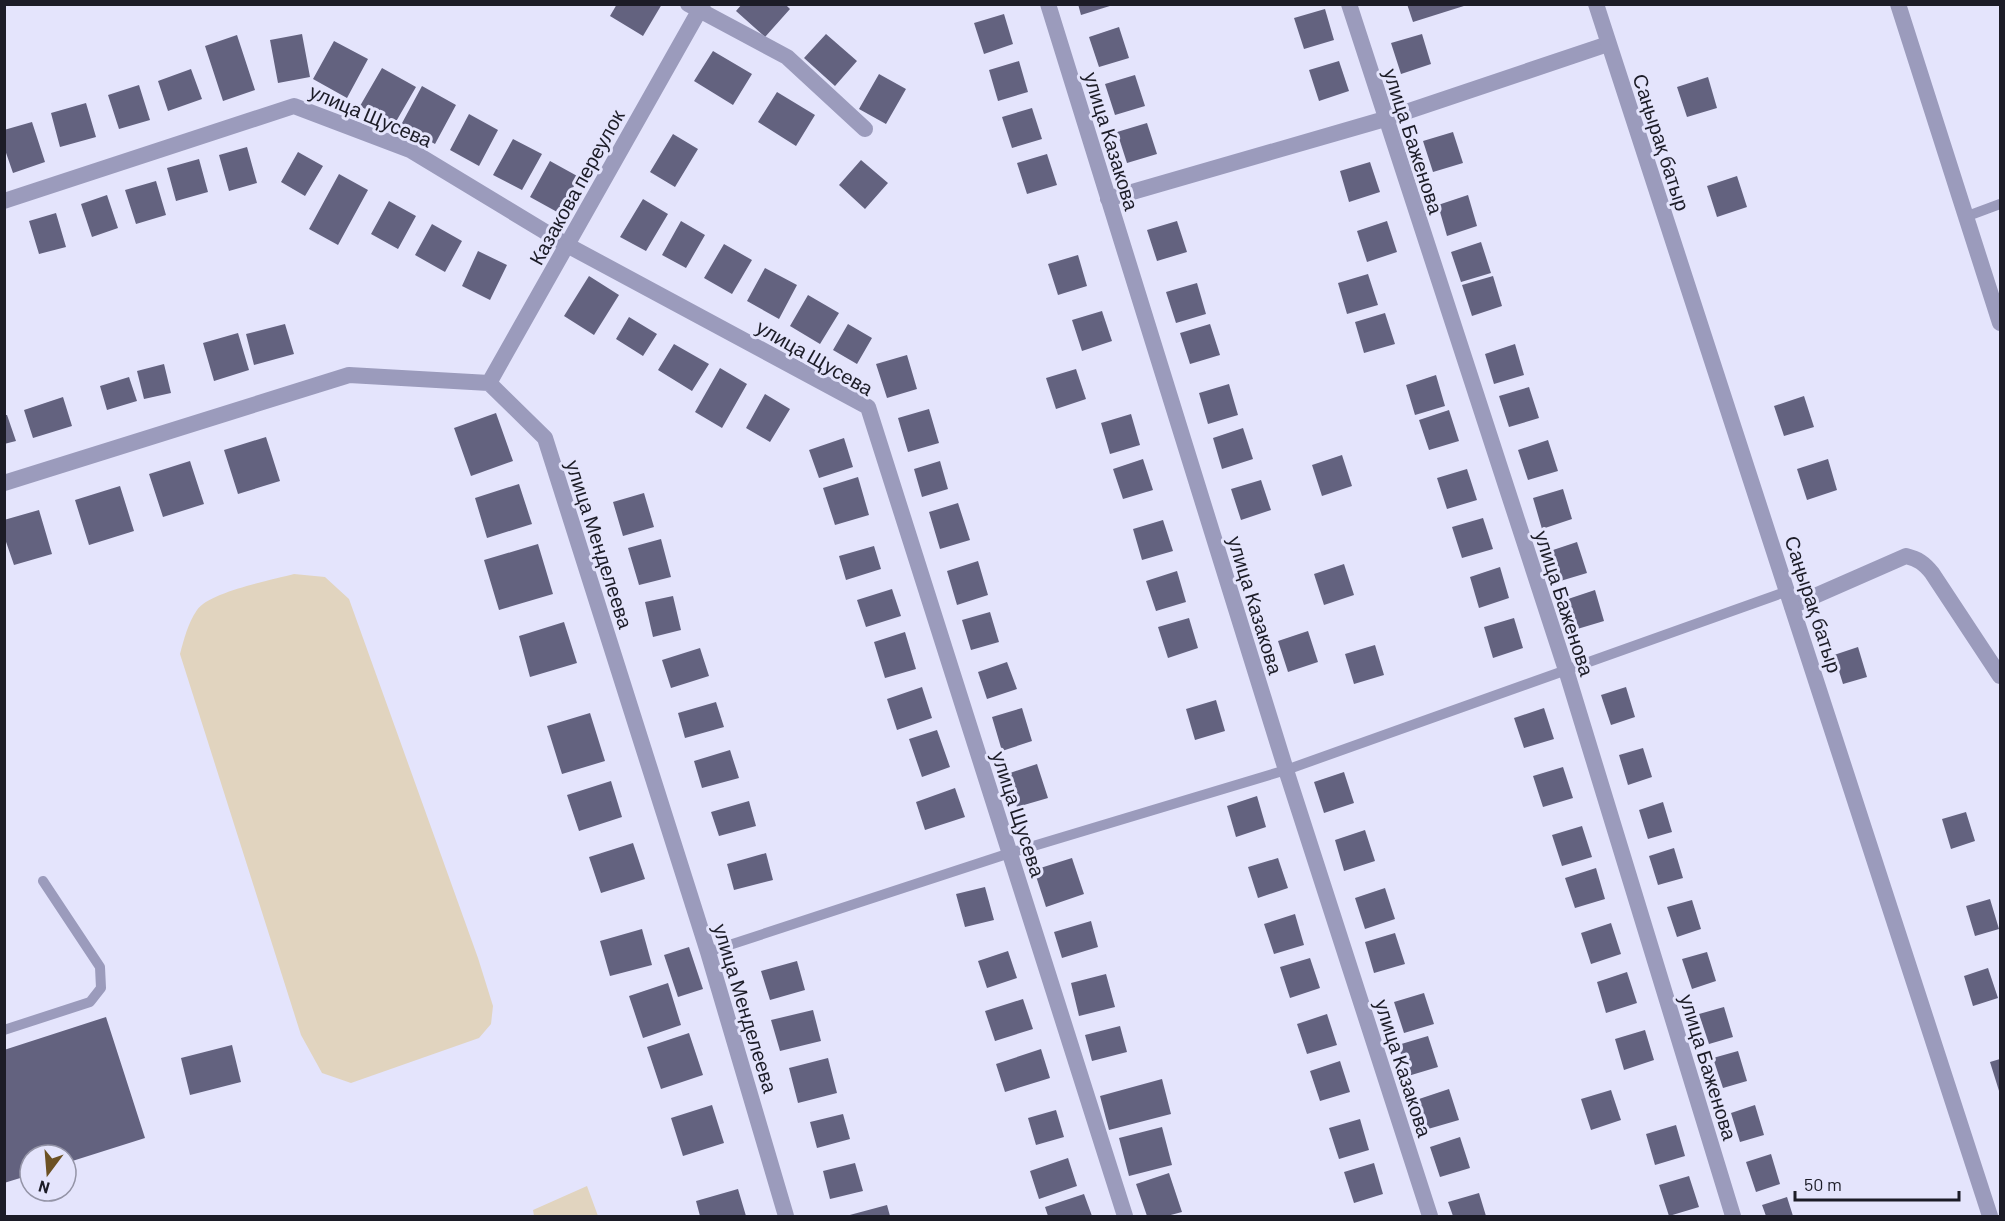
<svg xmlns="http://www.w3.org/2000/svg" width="2005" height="1221" font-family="Barlow,sans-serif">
	<rect width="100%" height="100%" fill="#e4e4fc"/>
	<path fill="#e1d4bf" d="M 294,574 L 325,577 L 349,599 L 478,958 L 493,1006 L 491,1024 L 479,1038 L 351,1083 L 322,1073 L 301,1035 L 180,654 C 184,639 188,623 197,610 C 209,592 272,580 294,574 Z
		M 587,1186 L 598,1216 L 534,1216 L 533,1210 Z"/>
	<path fill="#63627f" d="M 617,4 L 662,4 L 643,36 L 610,16 Z
		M 742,4 L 785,4 L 790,9 L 765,37 L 736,11 Z
		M 1078,4 L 1113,4 L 1113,5 L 1081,15 Z
		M 1407,4 L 1467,4 L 1467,5 L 1413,22 Z
		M 1325,9 L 1334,40 L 1304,49 L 1294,18 Z
		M 1004,14 L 1013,44 L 984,54 L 974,23 Z
		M 1119,27 L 1129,58 L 1099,67 L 1089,37 Z
		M 302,34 L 310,77 L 278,83 L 270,40 Z
		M 826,34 L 857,61 L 835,86 L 804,58 Z
		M 1422,34 L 1431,64 L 1401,74 L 1391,43 Z
		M 237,35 L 255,90 L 223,101 L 205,46 Z
		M 334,41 L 368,59 L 347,98 L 313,79 Z
		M 713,51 L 752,74 L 733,105 L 694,81 Z
		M 1019,61 L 1028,92 L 998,101 L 989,70 Z
		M 1339,61 L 1349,91 L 1319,101 L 1309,70 Z
		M 382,68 L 416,87 L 394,125 L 360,106 Z
		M 191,69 L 202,99 L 168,111 L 158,81 Z
		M 879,74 L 906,89 L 886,124 L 859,109 Z
		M 1135,75 L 1145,106 L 1115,115 L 1105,84 Z
		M 1708,77 L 1717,108 L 1687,117 L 1677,87 Z
		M 139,85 L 150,120 L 119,129 L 108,95 Z
		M 422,86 L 456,105 L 435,144 L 401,125 Z
		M 777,92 L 815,115 L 796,146 L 758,122 Z
		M 86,103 L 96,137 L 60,147 L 51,113 Z
		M 1032,108 L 1042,139 L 1012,148 L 1002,117 Z
		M 469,114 L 498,130 L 479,166 L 450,150 Z
		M 32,122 L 45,162 L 13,173 L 4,147 L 4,130 Z
		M 1147,123 L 1157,154 L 1127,163 L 1117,132 Z
		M 1453,132 L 1463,163 L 1433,172 L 1423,141 Z
		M 673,134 L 698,149 L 675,187 L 650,172 Z
		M 513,139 L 542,154 L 522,190 L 493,175 Z
		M 247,147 L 257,183 L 229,191 L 219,155 Z
		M 298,152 L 323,166 L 305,196 L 281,182 Z
		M 1047,154 L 1057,185 L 1027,194 L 1017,163 Z
		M 199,159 L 208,192 L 176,201 L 167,168 Z
		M 861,160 L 888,183 L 865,209 L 839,185 Z
		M 550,161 L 579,177 L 559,213 L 530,197 Z
		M 1370,162 L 1380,192 L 1349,202 L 1340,171 Z
		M 339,174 L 368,190 L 338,245 L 309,229 Z
		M 1737,176 L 1747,207 L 1717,217 L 1707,186 Z
		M 156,181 L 166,215 L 136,224 L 125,190 Z
		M 107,195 L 118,228 L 92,237 L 81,204 Z
		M 1468,195 L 1477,226 L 1447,236 L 1438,205 Z
		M 643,199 L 668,214 L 646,251 L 620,237 Z
		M 389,201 L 416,216 L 398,249 L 371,234 Z
		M 56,213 L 66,247 L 39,254 L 29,221 Z
		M 681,221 L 705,235 L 686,268 L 662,255 Z
		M 1177,221 L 1187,252 L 1157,261 L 1147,230 Z
		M 1387,221 L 1397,252 L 1367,262 L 1357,231 Z
		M 432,224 L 462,241 L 445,272 L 415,255 Z
		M 1481,242 L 1491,273 L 1461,282 L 1451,252 Z
		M 724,244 L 752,260 L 732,294 L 704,278 Z
		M 478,251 L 507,265 L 490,300 L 462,286 Z
		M 1078,255 L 1087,286 L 1058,295 L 1048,264 Z
		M 765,268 L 797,285 L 779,319 L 747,301 Z
		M 1368,274 L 1378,305 L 1347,314 L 1338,283 Z
		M 589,276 L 619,295 L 594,335 L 564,316 Z
		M 1493,276 L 1502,306 L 1472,316 L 1462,285 Z
		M 1197,283 L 1206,314 L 1176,323 L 1166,292 Z
		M 808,295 L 839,313 L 820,344 L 790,326 Z
		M 1102,311 L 1112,341 L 1082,351 L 1072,320 Z
		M 1385,313 L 1395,344 L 1364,353 L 1355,322 Z
		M 629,317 L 657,334 L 643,356 L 616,339 Z
		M 285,324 L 294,354 L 254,365 L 246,334 Z
		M 848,324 L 872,338 L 857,364 L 833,350 Z
		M 1210,324 L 1220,355 L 1190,364 L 1180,333 Z
		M 238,333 L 249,370 L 214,381 L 203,343 Z
		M 674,344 L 709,364 L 692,391 L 658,370 Z
		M 1515,344 L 1524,375 L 1494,384 L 1485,354 Z
		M 907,355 L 917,389 L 887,398 L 876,364 Z
		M 164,364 L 171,393 L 144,399 L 137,371 Z
		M 720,368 L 747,384 L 722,428 L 695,412 Z
		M 1076,369 L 1086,399 L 1056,409 L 1046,378 Z
		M 1436,375 L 1445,406 L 1415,415 L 1406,385 Z
		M 129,377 L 137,401 L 107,410 L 100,386 Z
		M 1229,384 L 1238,415 L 1208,424 L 1199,393 Z
		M 1529,387 L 1539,418 L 1509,427 L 1499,396 Z
		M 765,394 L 790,409 L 770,442 L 746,428 Z
		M 1804,396 L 1814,427 L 1784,436 L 1774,406 Z
		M 63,397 L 72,426 L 33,438 L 24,410 Z
		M 929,409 L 939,443 L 908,452 L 898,418 Z
		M 1449,410 L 1459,441 L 1429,450 L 1419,420 Z
		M 496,413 L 513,461 L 471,476 L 454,428 Z
		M 1131,414 L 1140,445 L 1110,454 L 1101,423 Z
		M 4,415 L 7,415 L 16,441 L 4,444 Z
		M 1243,428 L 1253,459 L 1222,469 L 1213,438 Z
		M 266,437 L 280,481 L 238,494 L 224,450 Z
		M 844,438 L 853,467 L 819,478 L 809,450 Z
		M 1548,440 L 1558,471 L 1528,480 L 1518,450 Z
		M 1342,455 L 1352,486 L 1322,496 L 1312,465 Z
		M 1143,459 L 1153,490 L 1123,499 L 1113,469 Z
		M 1828,459 L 1837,490 L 1807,500 L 1797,469 Z
		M 190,461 L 204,504 L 163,517 L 149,474 Z
		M 940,461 L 948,489 L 922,497 L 914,469 Z
		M 1467,469 L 1477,500 L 1447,509 L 1437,478 Z
		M 858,477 L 869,515 L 835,525 L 823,488 Z
		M 1261,480 L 1271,510 L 1241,520 L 1231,489 Z
		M 519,484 L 532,524 L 487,538 L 475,498 Z
		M 120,486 L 134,531 L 89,545 L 75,500 Z
		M 1563,489 L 1572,519 L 1542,529 L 1533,498 Z
		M 644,493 L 654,527 L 623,536 L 613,502 Z
		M 958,503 L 970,540 L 940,549 L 929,512 Z
		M 39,510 L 52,554 L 14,565 L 4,536 L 4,520 Z
		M 1483,518 L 1493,549 L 1462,558 L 1452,527 Z
		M 1163,520 L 1173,551 L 1142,560 L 1133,529 Z
		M 661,539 L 671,577 L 639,585 L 628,548 Z
		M 1577,542 L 1587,573 L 1557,582 L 1547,552 Z
		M 538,544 L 553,594 L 499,610 L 484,560 Z
		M 874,546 L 881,569 L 846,580 L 839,556 Z
		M 978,561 L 988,595 L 957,605 L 947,571 Z
		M 1344,564 L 1354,595 L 1324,605 L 1314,574 Z
		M 1500,567 L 1509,598 L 1479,608 L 1470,577 Z
		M 1177,571 L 1186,602 L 1156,611 L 1146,581 Z
		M 892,589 L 901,616 L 866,627 L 857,600 Z
		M 1595,590 L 1604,621 L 1574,630 L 1565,600 Z
		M 673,596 L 681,630 L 653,637 L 645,602 Z
		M 990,612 L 999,642 L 971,650 L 962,620 Z
		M 1189,618 L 1198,648 L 1168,658 L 1158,627 Z
		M 1514,618 L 1523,648 L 1493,658 L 1484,627 Z
		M 564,622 L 577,663 L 530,677 L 519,636 Z
		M 1308,631 L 1318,662 L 1288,672 L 1278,641 Z
		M 905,632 L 916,669 L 885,678 L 874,642 Z
		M 1375,645 L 1384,675 L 1354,684 L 1345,654 Z
		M 1858,647 L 1867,677 L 1843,684 L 1834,655 Z
		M 700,648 L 709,676 L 671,688 L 662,660 Z
		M 1007,662 L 1017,689 L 987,699 L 978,672 Z
		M 922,687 L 932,718 L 897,730 L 887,699 Z
		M 1626,687 L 1635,717 L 1611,725 L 1601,695 Z
		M 1216,700 L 1225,731 L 1195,740 L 1186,709 Z
		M 716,702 L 724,727 L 685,738 L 678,713 Z
		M 1022,708 L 1032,741 L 1002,751 L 992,717 Z
		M 1544,708 L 1554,739 L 1524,748 L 1514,718 Z
		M 590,713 L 605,761 L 562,774 L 547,726 Z
		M 937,730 L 950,767 L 922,777 L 909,739 Z
		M 1643,748 L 1652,777 L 1628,785 L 1619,755 Z
		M 730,750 L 739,778 L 702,788 L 694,761 Z
		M 1037,764 L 1048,798 L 1017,807 L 1007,774 Z
		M 1563,767 L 1573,798 L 1543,807 L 1533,776 Z
		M 1344,772 L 1354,803 L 1324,813 L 1314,782 Z
		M 611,781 L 622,817 L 579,831 L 567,795 Z
		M 955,788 L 965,817 L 925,830 L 916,802 Z
		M 1257,796 L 1266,827 L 1236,837 L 1227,806 Z
		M 749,801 L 756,826 L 719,836 L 711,812 Z
		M 1663,802 L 1672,832 L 1648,839 L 1639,810 Z
		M 1966,812 L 1975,841 L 1951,849 L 1942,819 Z
		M 1582,826 L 1592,857 L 1562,866 L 1552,835 Z
		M 1365,830 L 1375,861 L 1344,871 L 1335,840 Z
		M 633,843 L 645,879 L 601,893 L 589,857 Z
		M 1674,848 L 1683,878 L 1658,885 L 1649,856 Z
		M 766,853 L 773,880 L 734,890 L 727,864 Z
		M 1072,858 L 1084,894 L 1046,907 L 1034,870 Z
		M 1278,858 L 1288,888 L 1258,898 L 1248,867 Z
		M 1596,868 L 1605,899 L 1575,908 L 1565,878 Z
		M 985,887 L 994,920 L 965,927 L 956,894 Z
		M 1385,888 L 1395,919 L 1365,929 L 1355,898 Z
		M 1990,899 L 1999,929 L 1975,936 L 1966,906 Z
		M 1692,900 L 1701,929 L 1677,937 L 1667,907 Z
		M 1295,914 L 1304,945 L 1274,954 L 1264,924 Z
		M 1091,921 L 1098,947 L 1062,958 L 1054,932 Z
		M 1611,923 L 1621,954 L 1591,964 L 1581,933 Z
		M 642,929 L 652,965 L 610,976 L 600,941 Z
		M 1395,933 L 1405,964 L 1374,973 L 1365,942 Z
		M 689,947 L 703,989 L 678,997 L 664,955 Z
		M 1008,951 L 1017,978 L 987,988 L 978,961 Z
		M 1707,952 L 1716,981 L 1692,989 L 1682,959 Z
		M 1310,958 L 1320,988 L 1290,998 L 1280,967 Z
		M 797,961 L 805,990 L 770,1000 L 761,971 Z
		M 1988,968 L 1998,998 L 1973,1006 L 1964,976 Z
		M 1627,972 L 1637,1003 L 1606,1013 L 1597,982 Z
		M 1106,974 L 1115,1007 L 1079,1016 L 1071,983 Z
		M 668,983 L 681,1025 L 643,1038 L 629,996 Z
		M 1424,993 L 1434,1024 L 1404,1033 L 1394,1002 Z
		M 1023,999 L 1033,1029 L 995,1041 L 985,1011 Z
		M 1724,1007 L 1733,1037 L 1709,1044 L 1699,1014 Z
		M 813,1010 L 821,1041 L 780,1051 L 771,1020 Z
		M 1327,1014 L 1337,1045 L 1307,1054 L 1297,1024 Z
		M 106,1017 L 145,1138 L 66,1163 L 66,1155 L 30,1155 L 30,1175 L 4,1183 L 4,1050 Z
		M 1120,1026 L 1127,1052 L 1092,1061 L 1085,1035 Z
		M 1645,1030 L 1654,1060 L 1624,1070 L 1615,1039 Z
		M 689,1033 L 703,1075 L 661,1089 L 647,1047 Z
		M 1428,1036 L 1438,1067 L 1408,1076 L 1398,1045 Z
		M 232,1045 L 241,1082 L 190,1095 L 181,1058 Z
		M 1041,1049 L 1050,1078 L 1005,1092 L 996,1064 Z
		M 1738,1051 L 1747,1081 L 1723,1088 L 1713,1058 Z
		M 828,1058 L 837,1093 L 798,1103 L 789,1068 Z
		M 2000,1059 L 2000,1094 L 1990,1062 Z
		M 1340,1061 L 1350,1092 L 1320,1101 L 1310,1071 Z
		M 1162,1079 L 1171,1114 L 1109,1130 L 1100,1096 Z
		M 1449,1089 L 1459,1120 L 1428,1129 L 1419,1099 Z
		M 1611,1090 L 1621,1120 L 1591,1130 L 1581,1099 Z
		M 712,1105 L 724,1143 L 683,1156 L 671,1118 Z
		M 1755,1105 L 1764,1135 L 1740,1142 L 1731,1113 Z
		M 1056,1110 L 1064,1137 L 1036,1145 L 1028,1118 Z
		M 843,1114 L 850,1139 L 817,1148 L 810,1122 Z
		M 1360,1119 L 1369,1150 L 1339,1159 L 1329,1128 Z
		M 1676,1125 L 1685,1156 L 1655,1165 L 1646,1134 Z
		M 1162,1127 L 1172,1165 L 1129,1176 L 1119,1138 Z
		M 1460,1137 L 1470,1168 L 1440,1177 L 1430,1147 Z
		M 1771,1154 L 1780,1184 L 1756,1192 L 1746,1162 Z
		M 1068,1158 L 1077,1186 L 1039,1199 L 1030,1171 Z
		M 855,1163 L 863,1191 L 830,1199 L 823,1171 Z
		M 1374,1163 L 1383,1194 L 1354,1203 L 1344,1172 Z
		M 1169,1173 L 1182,1212 L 1167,1216 L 1147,1216 L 1136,1184 Z
		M 1689,1176 L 1699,1207 L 1669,1216 L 1659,1185 Z
		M 738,1189 L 746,1216 L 700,1216 L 696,1201 Z
		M 1479,1193 L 1486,1216 L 1453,1216 L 1448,1202 Z
		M 1084,1194 L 1092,1216 L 1048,1216 L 1045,1207 Z
		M 1787,1197 L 1793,1216 L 1766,1216 L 1762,1205 Z
		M 887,1205 L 890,1216 L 846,1216 Z"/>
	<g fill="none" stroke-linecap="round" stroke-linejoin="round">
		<path stroke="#9b9bbc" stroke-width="10" d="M 1965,217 L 2000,204
			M 708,952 L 1010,853 L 1286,770 L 1788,591
			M 4,1030 L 90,1002 L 101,988 L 100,967 L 43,881"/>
		<path stroke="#9b9bbc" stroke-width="16" d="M 688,4 L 787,57 L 865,129
			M 1048,4 L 1286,770 L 1430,1216
			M 1349,4 L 1566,670 L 1733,1216
			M 1898,4 L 2000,323
			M 1108,199 L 1385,119 L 1608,44
			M 4,201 L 294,106 L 410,150 L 567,245 L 868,407 L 1125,1216
			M 489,383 L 703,4
			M 4,483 L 349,375 L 489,383 L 545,438 L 708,952 L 786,1216
			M 1792,606 L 1906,556 C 1918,559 1924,563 1932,573 L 2000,676"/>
		<path stroke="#9b9bbc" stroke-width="16" d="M 1596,4 L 1990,1216"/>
	</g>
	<g text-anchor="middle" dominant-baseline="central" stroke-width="6" stroke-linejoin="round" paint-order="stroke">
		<g font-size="20" fill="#1c1c27" stroke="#e4e4fc">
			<text transform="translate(371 115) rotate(23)">улица Щусева</text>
			<text transform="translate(1112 141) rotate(73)">улица Казакова</text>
			<text transform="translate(1414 141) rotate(72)">улица Баженова</text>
			<text transform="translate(1662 142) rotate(72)">Саңырақ батыр</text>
			<text transform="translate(576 187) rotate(-61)">Казакова переулок</text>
			<text transform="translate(815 357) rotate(30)">улица Щусева</text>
			<text transform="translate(600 544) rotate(72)">улица Менделеева</text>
			<text transform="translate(1565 603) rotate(72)">улица Баженова</text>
			<text transform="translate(1814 604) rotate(72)">Саңырақ батыр</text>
			<text transform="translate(1256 605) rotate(73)">улица Казакова</text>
			<text transform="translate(1019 814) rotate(72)">улица Щусева</text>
			<text transform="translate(746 1008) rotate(73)">улица Менделеева</text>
			<text transform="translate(1709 1067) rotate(73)">улица Баженова</text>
			<text transform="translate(1404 1068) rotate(72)">улица Казакова</text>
		</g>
	</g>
	<rect width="2005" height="1221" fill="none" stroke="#1c1c27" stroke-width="12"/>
	<g transform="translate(48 1173) rotate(196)"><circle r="28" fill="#e4e4fc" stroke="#9494a7" stroke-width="1.5"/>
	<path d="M0-4.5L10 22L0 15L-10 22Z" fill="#6c5123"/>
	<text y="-9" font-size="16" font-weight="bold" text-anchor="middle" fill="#1c1c27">N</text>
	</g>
	<path d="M1795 1191v9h164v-9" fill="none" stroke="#1c1c27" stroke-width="3"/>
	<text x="1804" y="1191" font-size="18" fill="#1c1c27" stroke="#e4e4fc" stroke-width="4.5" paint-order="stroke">50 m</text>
</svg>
